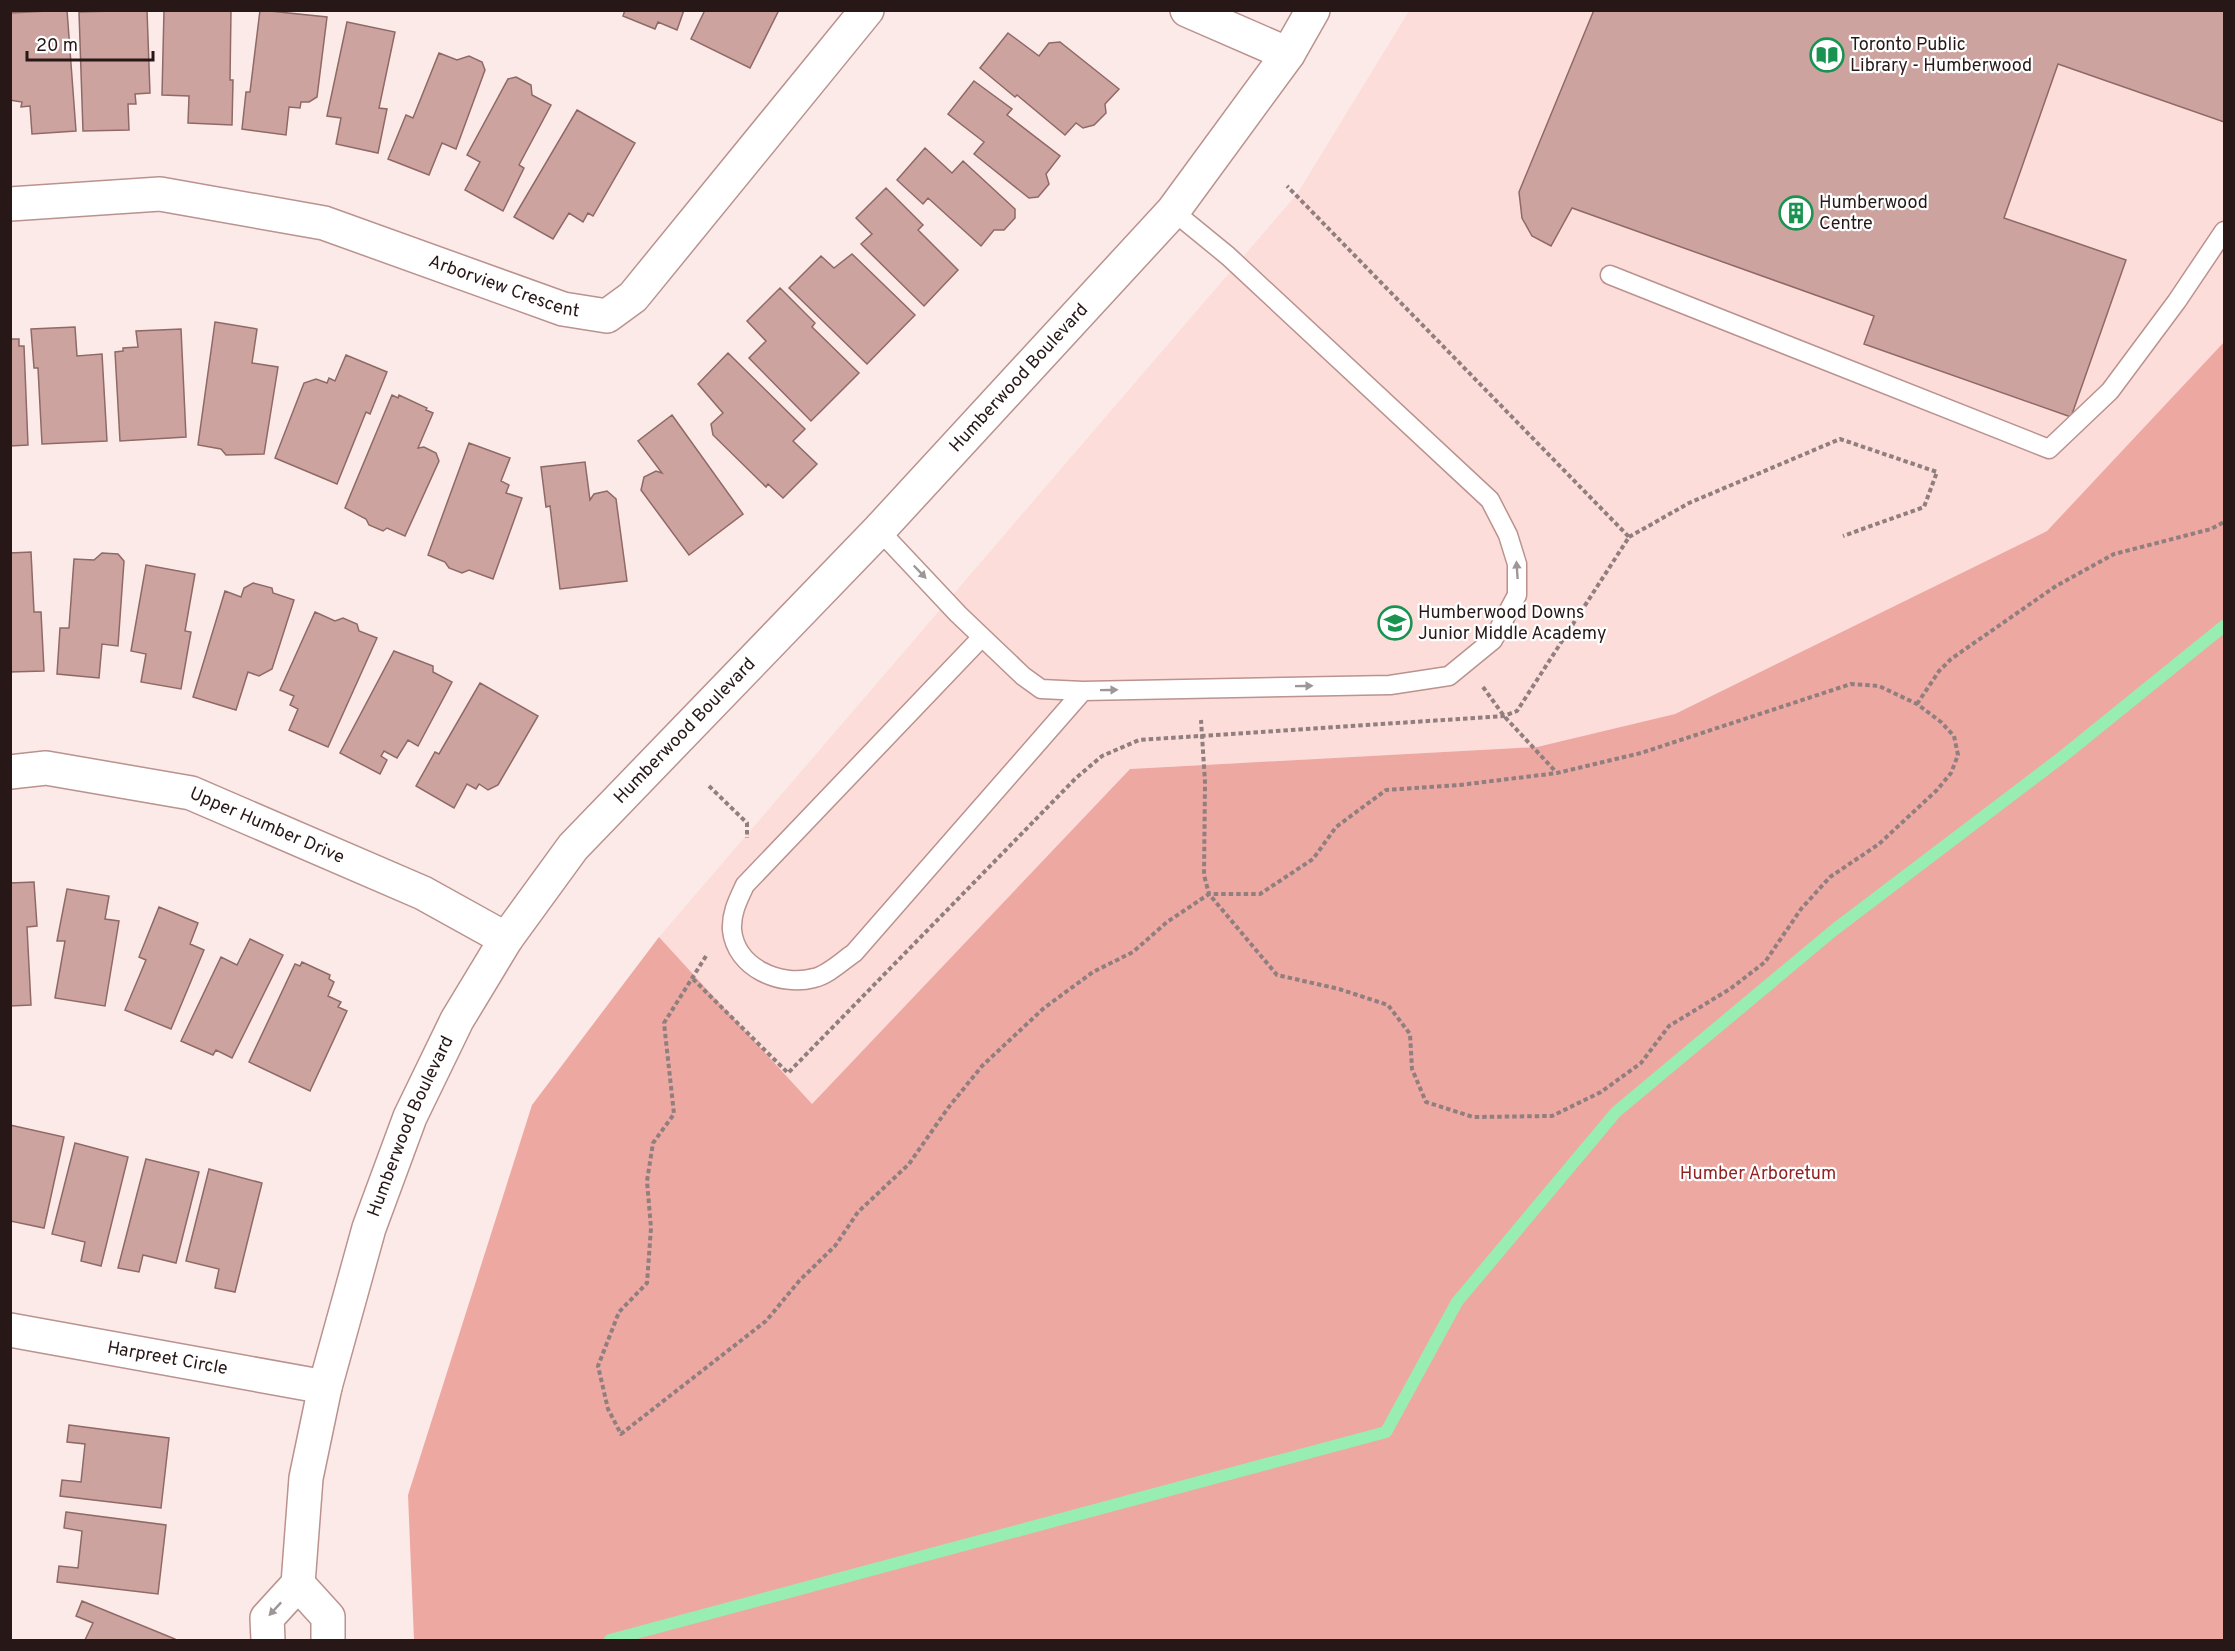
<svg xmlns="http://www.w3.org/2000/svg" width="2235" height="1651" font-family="Overpass,sans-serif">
	<rect width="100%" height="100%" fill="#fceae8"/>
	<path fill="#fdddda" d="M 1409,11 L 2224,11 L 2224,342 L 2047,531 L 1675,714 L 1537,747 L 1130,769 L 812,1105 L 659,937 L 1297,194 Z"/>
	<path fill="#eea8a2" d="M 2224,342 L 2224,1640 L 414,1640 L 408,1495 L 532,1105 L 659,937 L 812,1104 L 1130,769 L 1537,747 L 1675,714 L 2047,531 Z"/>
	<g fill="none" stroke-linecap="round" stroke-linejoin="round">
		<path stroke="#98eeb2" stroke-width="12" d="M 610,1640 L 1386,1432 L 1457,1302 L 1616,1112 L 1834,930 L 2062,757 L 2224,626"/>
	</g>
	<path fill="#cca39f" stroke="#8f6966" stroke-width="1.5" d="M 67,10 L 76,131 L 32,134 L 30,106 L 21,107 L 22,102 L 10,100 L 10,13 Z
		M 147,10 L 150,93 L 135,94 L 136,104 L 128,104 L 129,130 L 83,131 L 79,12 Z
		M 164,10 L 231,10 L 230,80 L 233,80 L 232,125 L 188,123 L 189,96 L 162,95 Z
		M 260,10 L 327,17 L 317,97 L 309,102 L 301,102 L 300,108 L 289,107 L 286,135 L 242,129 L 246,92 L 250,92 Z
		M 625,10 L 684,10 L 677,30 L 658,22 L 655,29 L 623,16 Z
		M 705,10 L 779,10 L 750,68 L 691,39 Z
		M 1594,10 L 2224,10 L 2224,122 L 2058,64 L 2004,218 L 2126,260 L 2071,417 L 1864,344 L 1874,316 L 1572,208 L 1551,246 L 1532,236 L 1522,218 L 1519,192 Z
		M 347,22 L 395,32 L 379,108 L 387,109 L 378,153 L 336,144 L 341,118 L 327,116 Z
		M 1008,33 L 1039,56 L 1049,43 L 1060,42 L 1119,89 L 1105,104 L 1106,113 L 1094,125 L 1083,128 L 1076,123 L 1065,135 L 1017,95 L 1015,97 L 980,68 Z
		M 439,53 L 457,60 L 469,56 L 482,62 L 485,70 L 456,149 L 442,143 L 429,175 L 388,159 L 406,115 L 413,118 Z
		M 516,77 L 531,85 L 532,95 L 551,105 L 519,165 L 524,168 L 503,211 L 465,190 L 480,162 L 467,155 L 508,79 Z
		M 974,81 L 1012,109 L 1007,115 L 1060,156 L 1046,174 L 1049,184 L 1038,197 L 1029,198 L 974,154 L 984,142 L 948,114 Z
		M 577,110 L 635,143 L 593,216 L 588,213 L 583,222 L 569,213 L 553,239 L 514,217 Z
		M 925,148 L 952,173 L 963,161 L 1015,209 L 1015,218 L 1004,230 L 994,230 L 981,246 L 928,198 L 923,204 L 897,180 Z
		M 886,188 L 923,225 L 918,230 L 958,270 L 924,306 L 861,244 L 872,234 L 856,218 Z
		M 852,254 L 915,315 L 867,364 L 789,288 L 821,256 L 834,268 Z
		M 780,288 L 815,323 L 812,327 L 859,373 L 811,421 L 749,358 L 766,341 L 747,321 Z
		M 215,322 L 257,329 L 252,363 L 278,367 L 264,454 L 226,455 L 221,449 L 198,445 Z
		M 75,327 L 77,356 L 102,354 L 107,441 L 42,444 L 38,368 L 34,368 L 31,329 Z
		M 181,329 L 186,437 L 120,441 L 115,352 L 123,351 L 123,348 L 138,347 L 136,331 Z
		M 10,339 L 19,339 L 19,346 L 24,346 L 28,445 L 10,446 Z
		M 728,353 L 805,429 L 793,441 L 817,464 L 783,498 L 768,484 L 766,487 L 713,435 L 711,424 L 723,413 L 698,384 Z
		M 346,355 L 387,372 L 370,414 L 366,412 L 337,484 L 275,458 L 304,383 L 316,379 L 327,383 L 329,378 L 335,381 Z
		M 392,395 L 398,398 L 399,395 L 427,408 L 426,410 L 433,413 L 418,448 L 424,447 L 436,453 L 439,461 L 405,536 L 387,528 L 383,531 L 369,525 L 366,519 L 345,508 Z
		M 672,415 L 743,514 L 689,555 L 641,490 L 644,477 L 656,471 L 662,473 L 638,441 Z
		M 469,443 L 510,458 L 501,481 L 509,485 L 506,493 L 522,498 L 493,579 L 469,570 L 462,573 L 449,568 L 445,562 L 428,555 Z
		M 585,462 L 590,500 L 594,494 L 607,491 L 616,499 L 627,581 L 560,589 L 550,506 L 546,507 L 541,467 Z
		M 31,552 L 34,612 L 41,612 L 44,671 L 10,672 L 10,553 Z
		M 102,553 L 118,554 L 124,561 L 118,646 L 102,644 L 99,678 L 57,674 L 60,628 L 69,628 L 74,559 L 94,560 Z
		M 146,565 L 195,574 L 185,631 L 191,632 L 181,689 L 141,682 L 146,654 L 131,651 Z
		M 253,583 L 272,588 L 273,593 L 294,600 L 272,669 L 259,676 L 248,672 L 236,710 L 193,697 L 225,591 L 241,597 L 244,588 Z
		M 315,612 L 335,621 L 343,618 L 357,624 L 359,631 L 377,638 L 328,747 L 289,730 L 298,709 L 290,705 L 294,696 L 280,690 Z
		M 394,651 L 433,666 L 433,672 L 452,682 L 418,746 L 408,740 L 397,758 L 384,751 L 381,756 L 387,760 L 380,774 L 340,753 Z
		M 480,683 L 538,716 L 498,785 L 488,790 L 479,784 L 476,789 L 467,784 L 454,808 L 416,786 L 435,752 L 439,754 Z
		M 34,882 L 37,926 L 27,927 L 31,1005 L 10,1006 L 10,883 Z
		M 67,889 L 109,896 L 105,919 L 119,921 L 105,1006 L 55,998 L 65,941 L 57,941 Z
		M 159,907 L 198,923 L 190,944 L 204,950 L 171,1029 L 125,1010 L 146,960 L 139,957 Z
		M 250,939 L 283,955 L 232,1058 L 216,1050 L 213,1055 L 181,1041 L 221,957 L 237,965 Z
		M 302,962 L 330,975 L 329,979 L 334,982 L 328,996 L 341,1002 L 338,1007 L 347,1011 L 310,1091 L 249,1062 L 295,964 L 300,966 Z
		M 10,1125 L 64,1137 L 44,1228 L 10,1221 Z
		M 75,1143 L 128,1157 L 101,1266 L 81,1261 L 85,1242 L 52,1234 Z
		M 146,1159 L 199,1172 L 176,1263 L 143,1255 L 139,1272 L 118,1268 Z
		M 209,1169 L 262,1183 L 235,1292 L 215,1288 L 219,1269 L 186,1261 Z
		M 69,1425 L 169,1438 L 161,1508 L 60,1496 L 62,1480 L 81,1482 L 85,1444 L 67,1442 Z
		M 66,1512 L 166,1525 L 158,1594 L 57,1582 L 59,1566 L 78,1568 L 82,1531 L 64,1528 Z
		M 82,1601 L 175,1639 L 175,1640 L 85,1640 L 93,1623 L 76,1616 Z"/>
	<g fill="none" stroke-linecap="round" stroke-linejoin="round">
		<defs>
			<path id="service" d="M 1610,275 L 2049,449 L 2110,391 L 2177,301 L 2224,231
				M 879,530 L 958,614 L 1023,676 L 1041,689 L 1083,691 L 1390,685 L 1449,676 L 1493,640 L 1517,595 L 1517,564 L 1508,535 L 1490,500 L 1228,256 L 1173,211
				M 982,637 L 745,885 C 738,900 731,913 732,930 C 736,968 780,987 814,978 C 828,975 842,961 854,953 L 1083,691"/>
			<g id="minor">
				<path d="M 1187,10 L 1288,54"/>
				<path id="s1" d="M 10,204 L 160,194 L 324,223 L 563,309 L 607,316 L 633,297 L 867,10"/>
				<path id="s2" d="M 10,772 L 46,768 L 191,793 L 423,893 L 506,939"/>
				<path id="s3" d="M 10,1330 L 325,1387"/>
			</g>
			<g id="tertiary">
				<path d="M 298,1584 L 328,1617 L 328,1640"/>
				<path id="s4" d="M 268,1640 L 267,1618 L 298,1584 L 306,1478 L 325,1387 L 369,1228 L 410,1117 L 457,1020 L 506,939 L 573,847 L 879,530 L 1173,211 L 1288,54 L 1313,10"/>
			</g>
		</defs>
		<use href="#service" stroke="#ba928e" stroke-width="21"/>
		<use href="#minor" stroke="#ba928e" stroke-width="36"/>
		<use href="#tertiary" stroke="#ba928e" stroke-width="36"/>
		<path stroke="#907f7e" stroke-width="4" stroke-dasharray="4.5 3" stroke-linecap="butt" d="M 1629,537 L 1689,503 L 1840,439 L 1937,472 L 1924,507 L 1843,536
			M 1483,687 L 1504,716 L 1556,772
			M 1917,704 L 1939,671 L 1951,659 L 2056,586 L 2114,554 L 2211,529 L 2224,522
			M 709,786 L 747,823 L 747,838
			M 706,956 L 664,1023 L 674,1114 L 653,1143 L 647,1181 L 651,1228 L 647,1283 L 619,1312 L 598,1366 L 608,1409 L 621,1434 L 766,1321 L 800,1280 L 835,1246 L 858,1212 L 909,1164 L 948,1108 L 982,1066 L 1044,1008 L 1093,972 L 1133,952 L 1167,922 L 1209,894 L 1277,975 L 1339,989 L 1388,1005 L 1410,1034 L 1412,1069 L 1426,1102 L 1473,1117 L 1552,1116 L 1601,1092 L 1641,1063 L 1669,1026 L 1730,989 L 1765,962 L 1801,909 L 1830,877 L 1879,844 L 1937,790 L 1951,773 L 1958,755 L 1954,736 L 1941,722 L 1917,704 L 1879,686 L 1851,684 L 1641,753 L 1557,773 L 1460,785 L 1386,790 L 1336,827 L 1313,859 L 1260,894 L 1209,894 L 1204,875 L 1205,782 L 1201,720
			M 693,979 L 788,1073 L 1076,778 L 1102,756 L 1139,740 L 1504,716 L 1517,711 L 1629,537 L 1287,186"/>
		<use href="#service" stroke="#fff" stroke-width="18"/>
		<use href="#minor" stroke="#fff" stroke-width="33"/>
		<use href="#tertiary" stroke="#fff" stroke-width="33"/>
	</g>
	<defs><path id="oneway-solid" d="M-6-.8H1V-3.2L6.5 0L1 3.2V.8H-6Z" transform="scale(1.5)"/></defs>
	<g fill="#9e9797">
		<use href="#oneway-solid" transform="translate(1517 570) rotate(-94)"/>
		<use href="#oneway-solid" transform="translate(920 572) rotate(46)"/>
		<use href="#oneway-solid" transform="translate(1304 686) rotate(-1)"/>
		<use href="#oneway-solid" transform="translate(1109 690) rotate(-1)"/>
		<use href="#oneway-solid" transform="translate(275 1609) rotate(133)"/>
	</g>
	<defs>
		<symbol id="library-ring" viewBox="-11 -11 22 22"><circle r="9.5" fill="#fff" stroke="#189350" stroke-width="1.5"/><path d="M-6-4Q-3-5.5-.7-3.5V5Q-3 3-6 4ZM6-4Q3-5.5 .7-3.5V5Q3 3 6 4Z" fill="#189350"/></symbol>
		<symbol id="building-ring" viewBox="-11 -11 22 22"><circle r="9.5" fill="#fff" stroke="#189350" stroke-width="1.5"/><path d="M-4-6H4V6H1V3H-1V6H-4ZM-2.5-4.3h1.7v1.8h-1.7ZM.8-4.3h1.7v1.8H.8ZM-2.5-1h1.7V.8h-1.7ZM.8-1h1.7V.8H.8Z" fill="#189350"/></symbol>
		<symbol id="school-ring" viewBox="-11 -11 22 22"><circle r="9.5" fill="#fff" stroke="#189350" stroke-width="1.5"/><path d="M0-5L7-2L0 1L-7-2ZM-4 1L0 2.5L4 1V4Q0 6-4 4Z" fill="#189350"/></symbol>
	</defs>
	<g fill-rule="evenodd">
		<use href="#library-ring" x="1808" y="36" width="38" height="38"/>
		<use href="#building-ring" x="1777" y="194" width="38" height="38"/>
		<use href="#school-ring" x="1376" y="604" width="38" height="38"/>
	</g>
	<g text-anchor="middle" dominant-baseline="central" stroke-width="4.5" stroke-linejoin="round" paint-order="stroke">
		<g font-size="18" fill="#271817" stroke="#fff" text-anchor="start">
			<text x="1850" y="45">Toronto Public<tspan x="1850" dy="21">Library - Humberwood</tspan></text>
			<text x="1819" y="203">Humberwood<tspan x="1819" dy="21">Centre</tspan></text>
			<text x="1418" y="613">Humberwood Downs<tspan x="1418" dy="21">Junior Middle Academy</tspan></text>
		</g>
		<g font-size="18" fill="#271817" stroke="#fff">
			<text stroke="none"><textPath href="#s1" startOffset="508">Arborview Crescent</textPath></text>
			<text stroke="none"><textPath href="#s4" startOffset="1514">Humberwood Boulevard</textPath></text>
			<text stroke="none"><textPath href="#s4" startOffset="1028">Humberwood Boulevard</textPath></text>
			<text stroke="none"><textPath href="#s2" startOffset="266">Upper Humber Drive</textPath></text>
			<text stroke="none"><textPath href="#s4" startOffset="542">Humberwood Boulevard</textPath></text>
			<text stroke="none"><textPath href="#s3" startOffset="160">Harpreet Circle</textPath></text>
		</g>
		<g font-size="18" fill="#932225" stroke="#fff">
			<text x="1758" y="1174">Humber Arboretum</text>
		</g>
	</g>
	<rect width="2235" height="1651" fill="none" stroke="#271817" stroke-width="24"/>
	<path d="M27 51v9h126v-9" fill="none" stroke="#271817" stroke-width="3"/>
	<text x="36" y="51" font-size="18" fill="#271817" stroke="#ffffff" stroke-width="4.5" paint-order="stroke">20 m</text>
</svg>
